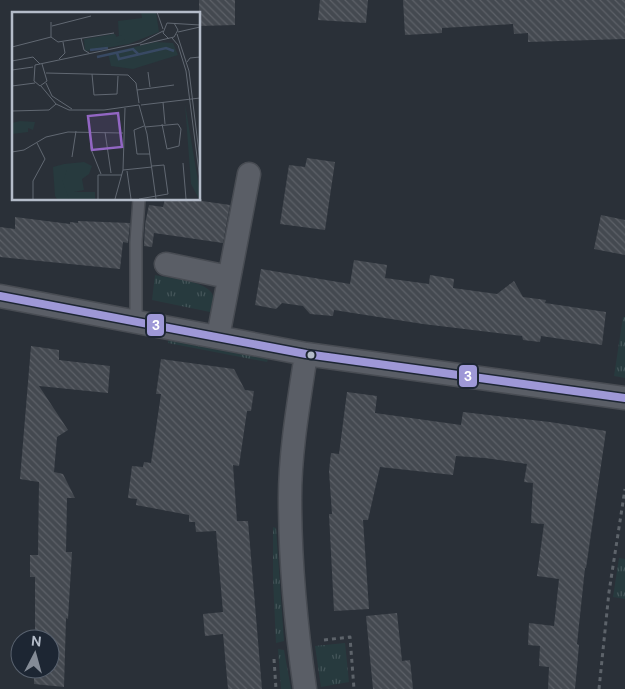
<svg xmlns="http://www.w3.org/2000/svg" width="625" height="689" font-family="'DM Sans',sans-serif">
	<defs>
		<pattern id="grass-tufts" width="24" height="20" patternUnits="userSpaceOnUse" patternTransform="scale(1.25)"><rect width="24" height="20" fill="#273a3e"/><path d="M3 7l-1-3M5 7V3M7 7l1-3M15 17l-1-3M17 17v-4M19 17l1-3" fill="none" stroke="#445559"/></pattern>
		<pattern id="building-back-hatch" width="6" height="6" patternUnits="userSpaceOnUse" patternTransform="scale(1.25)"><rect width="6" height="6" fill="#444950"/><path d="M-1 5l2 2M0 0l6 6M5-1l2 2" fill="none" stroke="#5d6168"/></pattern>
	</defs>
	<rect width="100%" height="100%" fill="#2a3038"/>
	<path fill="url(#grass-tufts)" d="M 155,275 C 168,278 210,281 213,296 C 214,300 211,307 210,312 L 152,300 Z
		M 623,317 L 625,317 L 625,378 L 614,376 Z
		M 168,339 L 268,359 L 267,362 L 168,343 Z
		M 273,527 L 276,528 L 284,641 L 276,643 L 273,579 Z
		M 619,558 L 625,559 L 625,599 L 613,597 Z
		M 345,643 L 349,682 L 321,687 L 315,646 Z
		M 278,649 L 284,650 L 291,689 L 281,689 Z"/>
	<path fill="url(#building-back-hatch)" d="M 199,0 L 235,0 L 235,25 L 199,26 Z
		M 320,0 L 368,0 L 366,23 L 318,20 Z
		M 403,0 L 625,0 L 625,39 L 528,42 L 528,33 L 514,34 L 513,24 L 442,28 L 442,33 L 405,35 Z
		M 307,158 L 335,162 L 325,230 L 280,224 L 289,165 L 305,167 Z
		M 165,199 L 202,199 L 202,201 L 230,205 L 223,243 L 154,233 L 152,247 L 144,246 L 145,224 L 149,205 L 163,207 Z
		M 601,215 L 625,220 L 625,255 L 594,249 Z
		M 15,217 L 70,224 L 70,222 L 78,223 L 78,221 L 130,223 L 128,243 L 123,242 L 120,269 L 0,257 L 0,227 L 15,229 Z
		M 354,260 L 387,265 L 385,278 L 429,284 L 430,275 L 454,279 L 453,288 L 497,294 L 514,281 L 523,297 L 546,300 L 545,303 L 606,312 L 602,345 L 541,336 L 540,342 L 523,340 L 522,336 L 423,324 L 334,310 L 333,316 L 310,314 L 303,306 L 282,303 L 276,309 L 255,305 L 261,269 L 350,284 Z
		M 31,346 L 59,350 L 59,360 L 110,366 L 108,393 L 39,386 L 68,430 L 57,437 L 54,472 L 63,474 L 75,498 L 67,498 L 66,552 L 72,552 L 68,619 L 66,618 L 64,687 L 34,684 L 34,669 L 50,669 L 50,639 L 35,639 L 35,577 L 30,577 L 30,555 L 38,555 L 39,482 L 20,479 Z
		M 161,359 L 234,369 L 245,390 L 254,391 L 251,411 L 247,411 L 239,466 L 233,465 L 237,521 L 248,521 L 262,689 L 228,689 L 223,634 L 205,636 L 203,614 L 223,612 L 216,531 L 196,532 L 195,522 L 189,522 L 189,515 L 136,505 L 137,499 L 128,498 L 132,466 L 143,467 L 144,462 L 151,463 L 161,394 L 156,394 Z
		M 347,392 L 377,396 L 375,413 L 461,425 L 463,412 L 550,422 L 606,431 L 586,568 L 585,568 L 577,644 L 579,645 L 575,689 L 548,689 L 549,667 L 539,666 L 540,646 L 528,645 L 529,623 L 554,626 L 559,579 L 537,576 L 544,524 L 531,523 L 533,483 L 524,482 L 527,464 L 485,458 L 456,456 L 453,475 L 380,467 L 368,520 L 363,520 L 369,609 L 334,611 L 329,514 L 332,514 L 329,471 L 331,453 L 339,454 Z
		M 397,613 L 402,661 L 410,660 L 413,689 L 373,689 L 366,616 Z"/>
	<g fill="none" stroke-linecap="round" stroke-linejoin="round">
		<defs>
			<path id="lane" d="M 136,322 L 136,242 L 139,199"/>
			<path id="street" d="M 166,264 L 228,277
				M 0,296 L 306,354 L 625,398
				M 218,337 L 249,174
				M 305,689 C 296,626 290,562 290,498 C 290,451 299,401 306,354"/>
		</defs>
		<use href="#lane" stroke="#484c53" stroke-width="14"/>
		<use href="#street" stroke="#484c53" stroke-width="25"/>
		<path stroke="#5d636a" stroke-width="3" stroke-dasharray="4 4" stroke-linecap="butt" d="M 324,640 L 350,637 L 354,689
			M 274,659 L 276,689
			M 599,689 L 609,592 L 625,489"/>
		<use href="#lane" stroke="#5a5e66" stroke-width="11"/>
		<use href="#street" stroke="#5a5e66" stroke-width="22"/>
		<defs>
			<path id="bus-1" d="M 0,296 L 306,354 L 625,398"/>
		</defs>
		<use href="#bus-1" stroke="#1d2633" stroke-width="11"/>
		<use href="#bus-1" stroke="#9e98d7" stroke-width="8"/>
	</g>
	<circle fill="#b4bcc9" stroke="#1d2633" stroke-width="2" cx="311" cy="355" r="4.5"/>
	<g transform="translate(12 12)">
		<rect width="188" height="188" fill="#2a3038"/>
		<path d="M 129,0 L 144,0 L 147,20 L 117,32 L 73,39 L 72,27 L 103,22 L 104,25 L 107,25 L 106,9 L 130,6 ZM 144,30 L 161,31 L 166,43 L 121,57 L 99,54 L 96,41 ZM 49,142 L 52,152 L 72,150 L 80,154 L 77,162 L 70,167 L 72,178 L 62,180 L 62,187 L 45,187 L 43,184 L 41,155 L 52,152 Z" fill="#273a3e"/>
		<path d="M 99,22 L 103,22 L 104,25 L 109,23 L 113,28 L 105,31 L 105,34 L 75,39 L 92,34 L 90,31 L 99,32 ZM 173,92 L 187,175 L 187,187 L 179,172 ZM 50,154 L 55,158 L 52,166 L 57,171 L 57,187 L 50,168 Z" fill="#273a3e"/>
		<path d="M 8,109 L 23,110 L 21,118 L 16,116 L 16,120 L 0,122 L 0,111 Z" fill="#273a3e"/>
		<path d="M 62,180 L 83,180 L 83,187 L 62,187 Z" fill="#273a3e"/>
		<path fill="none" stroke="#384963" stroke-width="2.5" d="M 78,38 L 96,36M 105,41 L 107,47 L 154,36 L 162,39M 85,45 L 121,37 L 126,42"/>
		<path fill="none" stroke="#616872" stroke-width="1" d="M 145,0 L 151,17M 39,10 L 39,25 L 46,30 L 102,21M 40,14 L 79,4M 166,20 L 188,15M 165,22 L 177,59 L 188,149M 69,26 L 72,38 L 77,41M 160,26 L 166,33 L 174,59 L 188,168M 157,27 L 151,21 L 155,11 L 188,13M 128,33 L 162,25 L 166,18 L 162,11M 0,35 L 39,25M 47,47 L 53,41 L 51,30M 0,49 L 21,45 L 28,52M 175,50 L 178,46 L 188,45M 30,52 L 35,69 L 28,74 L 22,69 L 23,53 L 128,31 L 151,19M 0,58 L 21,55M 136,60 L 138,75M 34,61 L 116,63 L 124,71 L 127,91M 80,62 L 82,83 L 105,82 L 106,64M 34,71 L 40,84 L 60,97M 0,74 L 23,71M 29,74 L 44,92 L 57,98 L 92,98 L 127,93M 125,78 L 162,73M 151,90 L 153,112M 127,93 L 135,122 L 144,187M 129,93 L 188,86M 0,99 L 37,98 L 44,92M 150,112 L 155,137 L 167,134 L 169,117 L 166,112M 132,114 L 122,118 L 125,142 L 138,142M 133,115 L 166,112M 78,119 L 79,137 L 89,162M 93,120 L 99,161M 0,140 L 12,138 L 34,125 L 56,120 L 111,121M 60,145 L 64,119M 171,151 L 174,187M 111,158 L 140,155M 115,159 L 119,187M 21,187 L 21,169 L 33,147 L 25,131M 86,187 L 86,163 L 110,163M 103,187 L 111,158 L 113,96M 127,187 L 156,182 L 152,153 L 140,154"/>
		<path fill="#9266c3" fill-opacity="0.15" stroke="#9266c3" stroke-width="2.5" d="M 106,101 L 110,135 L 80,138 L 76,104 Z"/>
		<rect width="188" height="188" fill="none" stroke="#b4bcc9" stroke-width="2.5"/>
	</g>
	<g stroke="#1d2633" stroke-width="2">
		<rect x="146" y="313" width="19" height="24" rx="5" fill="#9e98d7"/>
		<rect x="458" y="364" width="20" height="24" rx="5" fill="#9e98d7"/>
	</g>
	<g font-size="14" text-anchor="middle" font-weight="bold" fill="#fff">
		<text x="156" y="330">3</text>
		<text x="468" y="381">3</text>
	</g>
	<g transform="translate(35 654) rotate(6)"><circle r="24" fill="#1d2633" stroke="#59626f"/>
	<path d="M0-4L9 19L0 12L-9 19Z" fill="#848b96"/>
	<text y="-8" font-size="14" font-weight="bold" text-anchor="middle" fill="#b4bcc9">N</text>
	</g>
</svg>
